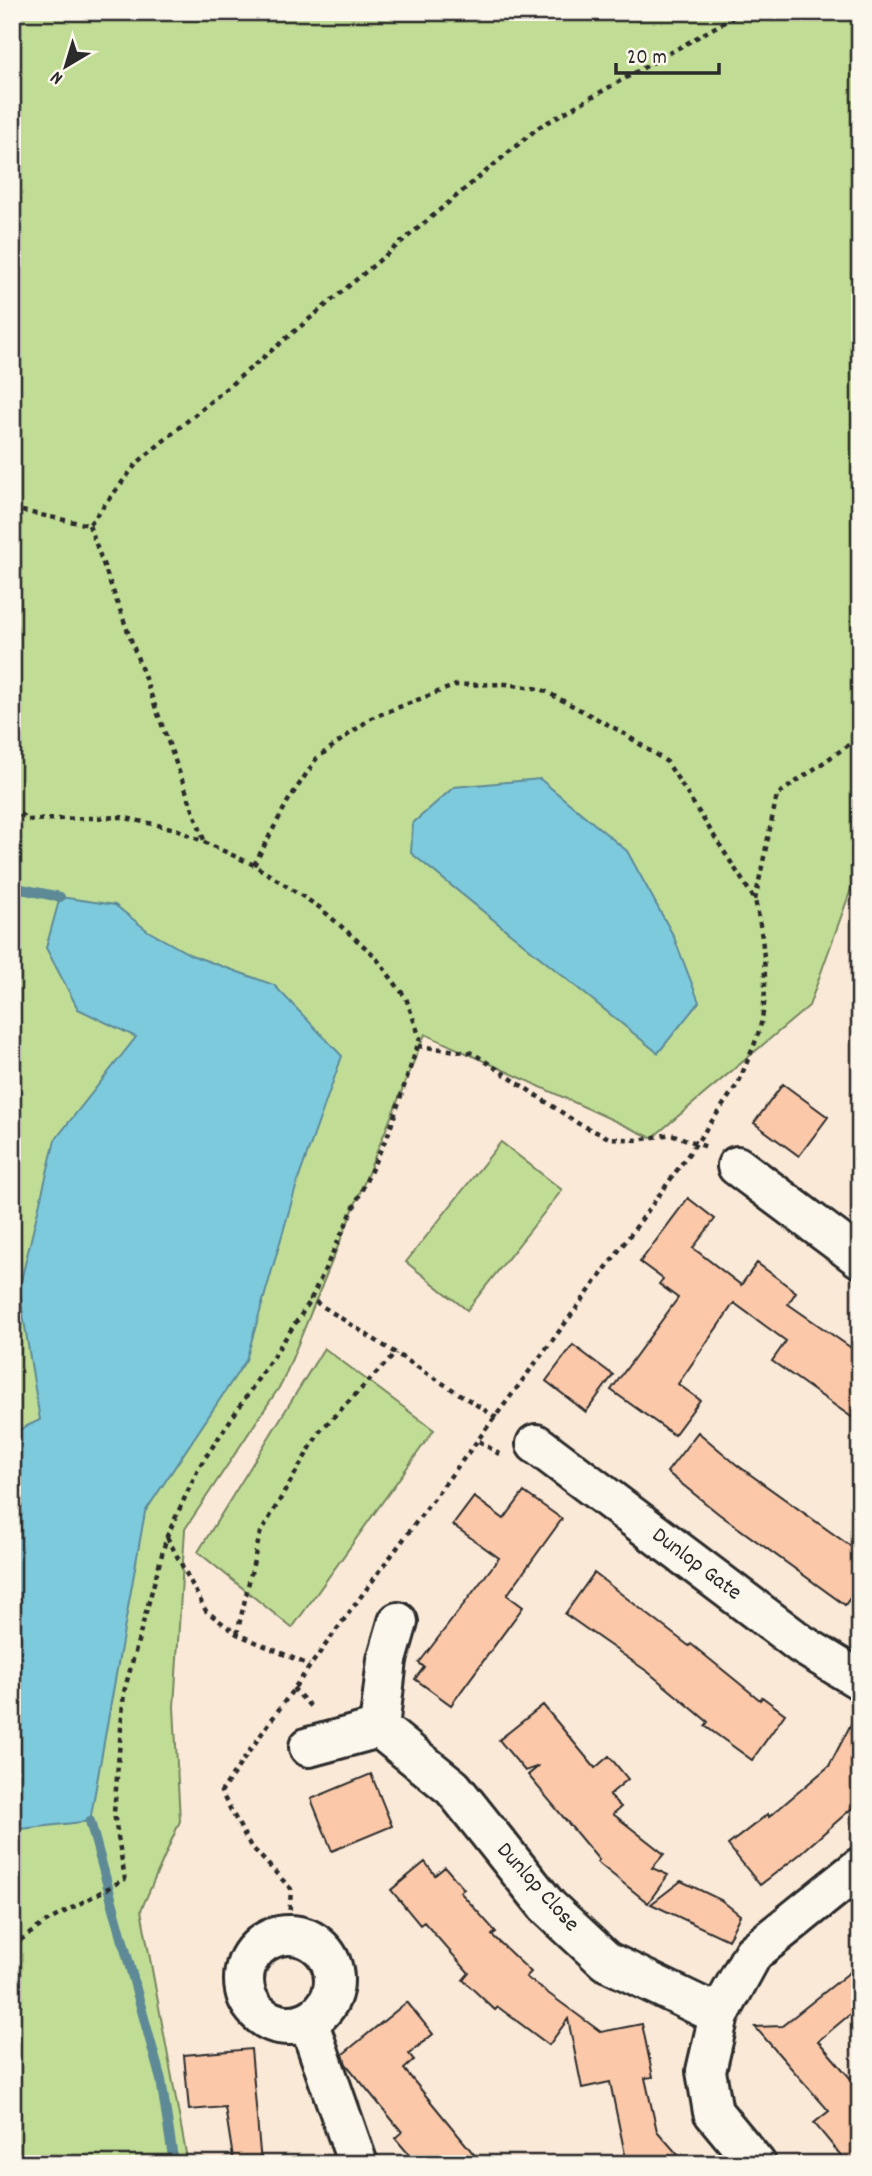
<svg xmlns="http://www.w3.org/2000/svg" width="872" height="2176" font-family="Dekko,sans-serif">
	<rect width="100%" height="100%" fill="#fbe9d8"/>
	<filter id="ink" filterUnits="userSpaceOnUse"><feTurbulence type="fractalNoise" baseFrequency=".0143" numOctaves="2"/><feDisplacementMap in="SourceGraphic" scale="14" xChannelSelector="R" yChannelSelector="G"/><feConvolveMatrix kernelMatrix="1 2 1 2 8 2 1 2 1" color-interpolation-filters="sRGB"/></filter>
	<g filter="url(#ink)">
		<path fill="#c1dd95" stroke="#768460" stroke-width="2" d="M 12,12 L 860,12 L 860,864 L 809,1006 L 652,1138 L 425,1034 L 282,1383 L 185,1529 L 174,1707 L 180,1821 L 141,1910 L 188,2164 L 12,2164 Z
			M 501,1142 L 562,1190 L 467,1310 L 406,1262 Z
			M 324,1348 L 434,1430 L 292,1628 L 198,1552 Z"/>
		<path fill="#7ecadd" stroke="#5d8a96" stroke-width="2" d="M 540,779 L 627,851 L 673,935 L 699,1002 L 658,1053 L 411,853 L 413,823 L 454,787 Z
			M 60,897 L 115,905 L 148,931 L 191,955 L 274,985 L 342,1056 L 298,1180 L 246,1360 L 145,1512 L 90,1821 L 21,1829 L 12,1834 L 12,1433 L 40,1420 L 19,1289 L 55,1140 L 136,1037 L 78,1009 L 46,948 Z"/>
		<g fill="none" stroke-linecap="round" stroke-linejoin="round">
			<path stroke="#5d8a96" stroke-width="10" d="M 12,887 L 60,897
				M 90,1821 L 161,2080 L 174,2164"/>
		</g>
		<path fill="#fbc9aa" stroke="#2b2b2b" stroke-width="2" d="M 783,1084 L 828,1117 L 799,1156 L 754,1123 Z
			M 688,1198 L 715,1219 L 693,1248 L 741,1285 L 757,1263 L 796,1292 L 788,1304 L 860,1354 L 860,1423 L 772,1361 L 786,1341 L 734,1303 L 678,1384 L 700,1400 L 674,1435 L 611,1390 L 678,1298 L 659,1284 L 663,1279 L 640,1262 Z
			M 573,1345 L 613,1375 L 586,1412 L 546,1381 Z
			M 698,1432 L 737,1465 L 860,1553 L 860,1584 L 845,1605 L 719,1514 L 667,1472 Z
			M 524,1492 L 562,1519 L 507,1595 L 523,1607 L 451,1705 L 415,1679 L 424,1667 L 419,1663 L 499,1558 L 453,1525 L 474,1497 L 504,1519 Z
			M 594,1573 L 689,1646 L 691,1644 L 760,1700 L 762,1697 L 785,1714 L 752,1760 L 705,1726 L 708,1722 L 648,1672 L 565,1614 Z
			M 543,1705 L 595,1768 L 609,1756 L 628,1779 L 609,1795 L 621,1807 L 613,1814 L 664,1854 L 652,1868 L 668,1875 L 648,1903 L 597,1862 L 599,1860 L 528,1775 L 539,1766 L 525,1771 L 499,1740 Z
			M 860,1707 L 860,1801 L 799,1855 L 760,1885 L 728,1845 L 768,1814 L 769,1817 L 829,1766 Z
			M 371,1774 L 392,1826 L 332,1851 L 311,1799 Z
			M 425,1862 L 435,1875 L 445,1867 L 464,1889 L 460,1892 L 496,1932 L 492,1935 L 531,1972 L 526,1977 L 601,2032 L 642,2024 L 653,2077 L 645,2078 L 657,2131 L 686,2164 L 627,2164 L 610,2082 L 582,2088 L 568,2019 L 549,2045 L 498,2007 L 495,2010 L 463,1980 L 469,1973 L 424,1922 L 420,1925 L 391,1890 Z
			M 681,1881 L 721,1900 L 740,1915 L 728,1940 L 651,1904 Z
			M 860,1964 L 860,2006 L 818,2041 L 858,2087 L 860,2085 L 860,2164 L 848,2164 L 814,2123 L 829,2111 L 755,2027 L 782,2026 Z
			M 407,2002 L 433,2034 L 409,2054 L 414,2060 L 404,2069 L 482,2164 L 417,2164 L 395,2138 L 402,2132 L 346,2064 L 343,2054 Z
			M 251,2049 L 261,2164 L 234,2164 L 225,2107 L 189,2110 L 184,2055 Z"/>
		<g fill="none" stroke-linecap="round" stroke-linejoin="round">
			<defs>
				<path id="minor" d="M 737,1166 L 860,1258
					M 536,1444 L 801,1644 L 860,1680
					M 379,1728 L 453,1788 L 548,1907 L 606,1961 L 719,2015
					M 379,1728 L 387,1660 L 398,1622
					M 309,1747 L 379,1728
					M244 1980a45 45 0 1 1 90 0a45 45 0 1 1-90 0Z
					M 308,2021 L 358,2164
					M 756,2164 L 713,2112 L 706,2071 L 719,2015 L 753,1953 L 860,1867"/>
			</defs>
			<use href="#minor" stroke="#2b2b2b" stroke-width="44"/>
			<path stroke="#2b2b2b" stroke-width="4.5" stroke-dasharray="5 5" stroke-linecap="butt" d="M 12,509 L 89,525 L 137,463 L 539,127 L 742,12
				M 89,525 L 204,840
				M 12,808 L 28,820 L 121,817 L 176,829 L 254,865 L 319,907 L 374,955 L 406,998 L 420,1038 L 389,1132 L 311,1299 L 497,1418
				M 254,865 L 288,801 L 317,758 L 371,718 L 456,685 L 506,684 L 541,689 L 620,731 L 667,762 L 755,900 C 764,936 770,995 759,1031 C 754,1048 745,1065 739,1082 C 573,1323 387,1551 221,1792 L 250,1845 L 291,1889 L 288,1935
				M 755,900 L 777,795 L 860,737
				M 418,1046 L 473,1053 L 579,1124 L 609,1138 L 638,1140 L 671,1134 L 707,1147
				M 479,1441 L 502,1456
				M 167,1537 L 206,1611 L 237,1634 L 309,1665
				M 237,1634 L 260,1534 L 320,1431 L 396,1353
				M 293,1688 L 311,1707
				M 12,1946 L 46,1922 L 125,1879 L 114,1813 L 124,1692 L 167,1536 L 199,1467 L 311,1300"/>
			<use href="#minor" stroke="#fbf7ec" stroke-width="38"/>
		</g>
	</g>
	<g text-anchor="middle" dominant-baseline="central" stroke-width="5" stroke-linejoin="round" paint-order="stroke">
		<g font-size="23" fill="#2b2b2b" stroke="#fbf7ec">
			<text transform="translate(696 1565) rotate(37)">Dunlop Gate</text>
			<text transform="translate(537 1888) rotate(48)">Dunlop Close</text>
		</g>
	</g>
	<rect width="872" height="2176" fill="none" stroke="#fbf7ec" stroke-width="42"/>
	<rect x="21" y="21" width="830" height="2134" fill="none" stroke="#2b2b2b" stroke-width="2.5" filter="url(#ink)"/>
	<g transform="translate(66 66) rotate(218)" stroke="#fbf7ec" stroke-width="5" paint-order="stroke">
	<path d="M0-5L12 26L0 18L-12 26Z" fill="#2b2b2b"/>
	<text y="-10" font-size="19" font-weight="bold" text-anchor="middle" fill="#2b2b2b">N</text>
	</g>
	<path d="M616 63v10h103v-10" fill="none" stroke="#2b2b2b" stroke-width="3.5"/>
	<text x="627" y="63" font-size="21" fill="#2b2b2b" stroke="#fbf7ec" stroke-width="5" paint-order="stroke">20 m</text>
</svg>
